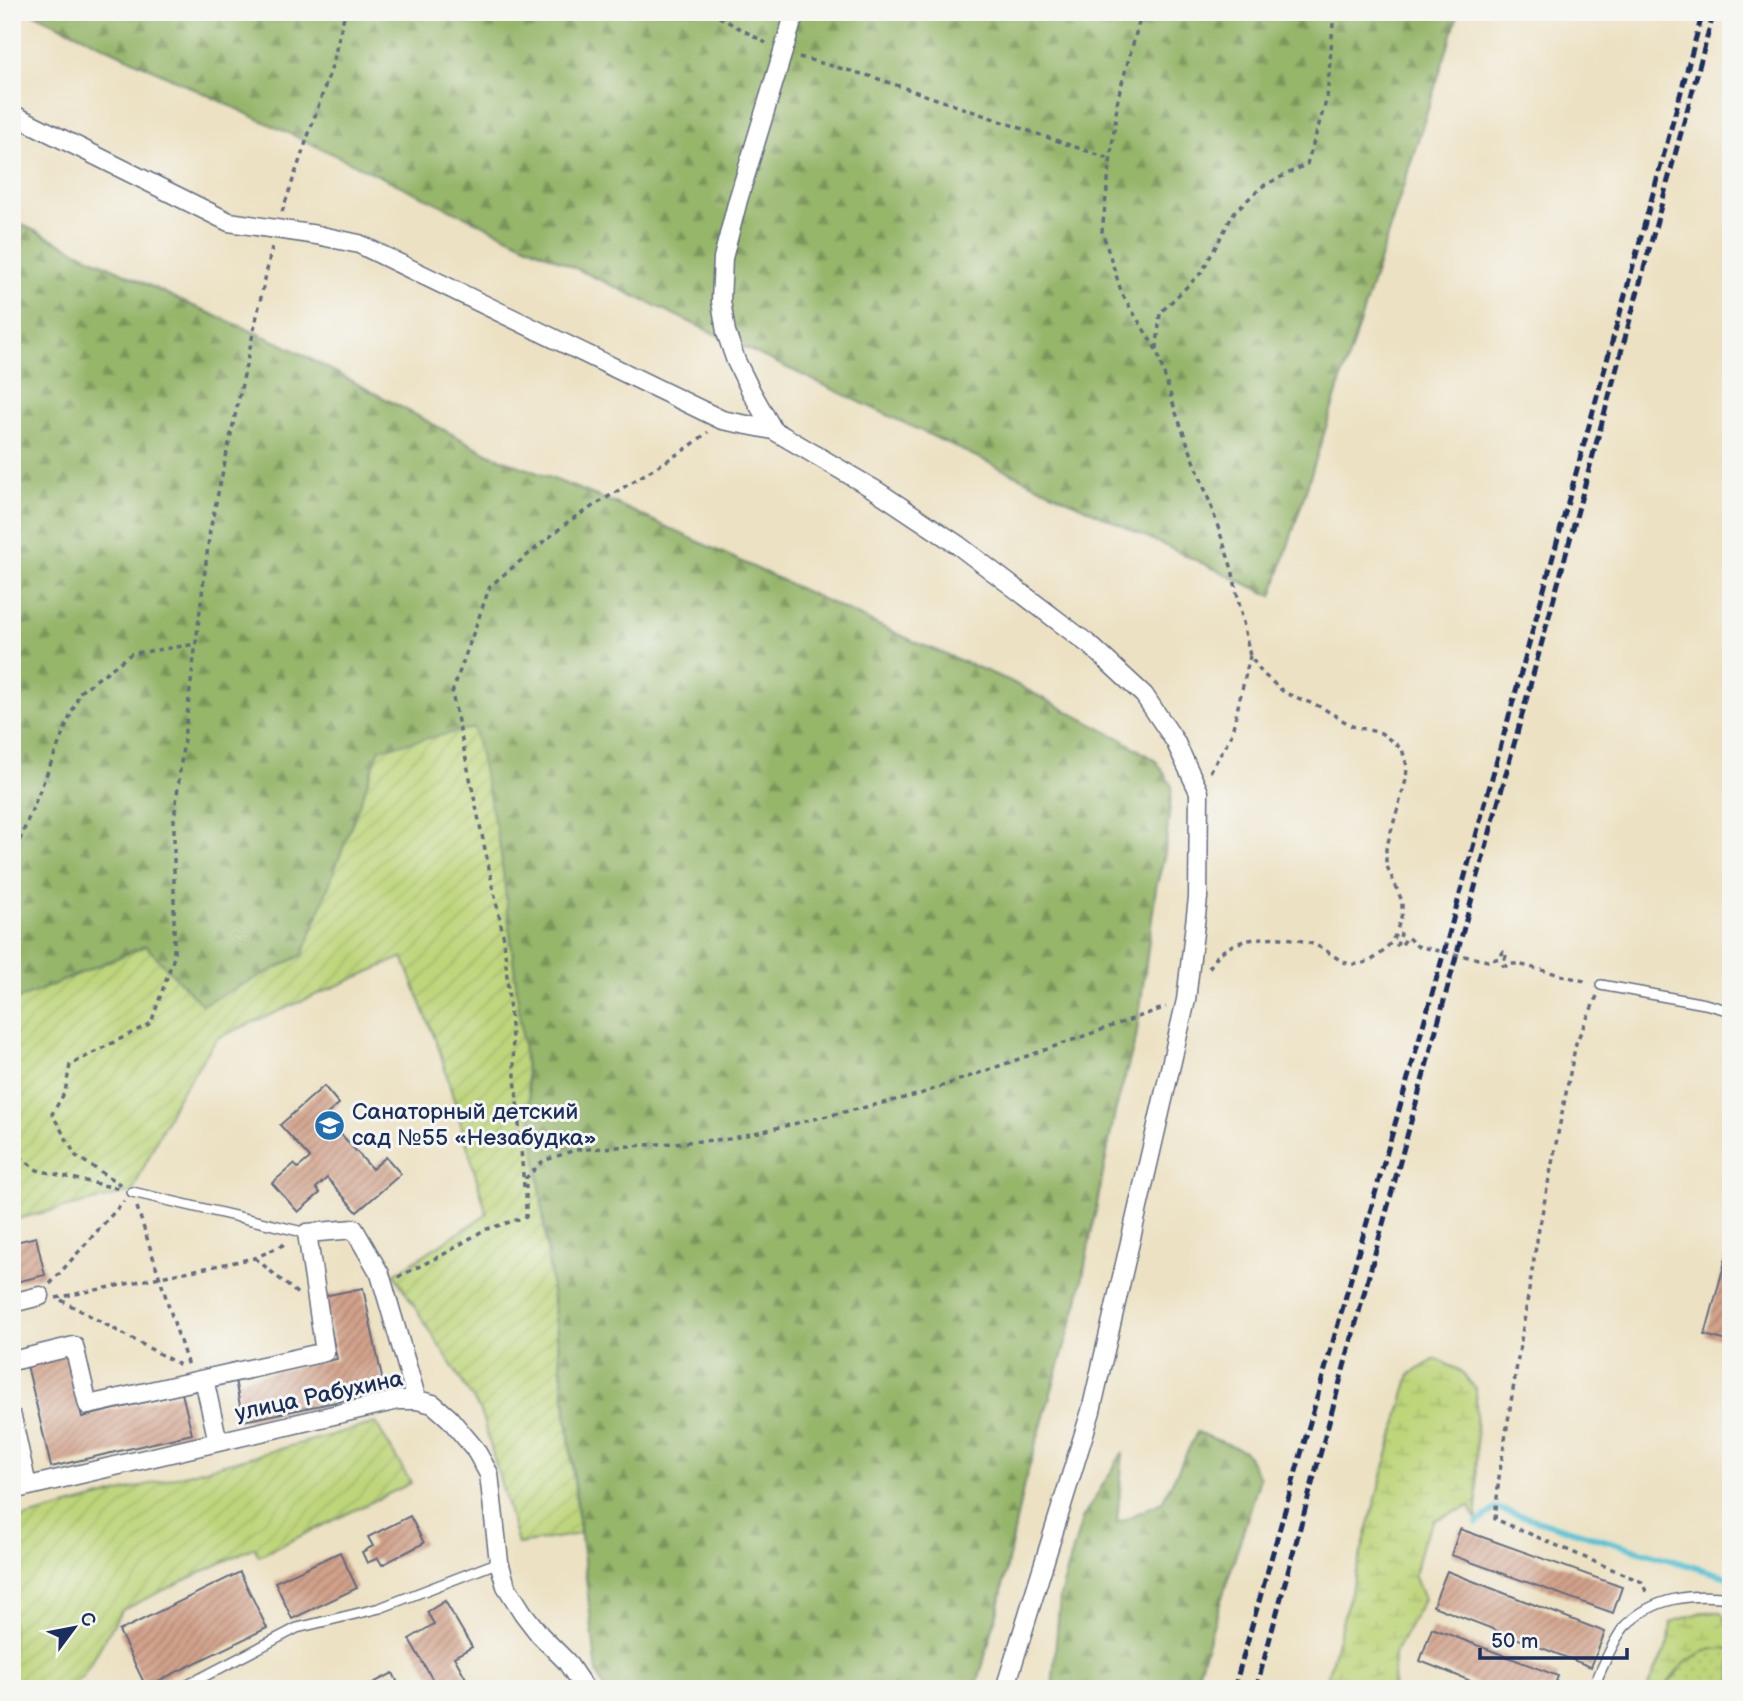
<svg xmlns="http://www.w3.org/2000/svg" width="1743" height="1701" font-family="'Balsamiq Sans',sans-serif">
	<defs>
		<pattern id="grass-dots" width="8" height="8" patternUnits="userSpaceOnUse" patternTransform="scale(1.75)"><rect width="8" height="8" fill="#bed57a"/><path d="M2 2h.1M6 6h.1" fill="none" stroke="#a3b76c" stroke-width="1.8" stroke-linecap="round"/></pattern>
		<pattern id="forest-firs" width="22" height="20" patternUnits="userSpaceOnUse" patternTransform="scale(1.75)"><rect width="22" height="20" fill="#96b66a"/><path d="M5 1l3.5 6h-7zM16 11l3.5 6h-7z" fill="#7a945a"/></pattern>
		<pattern id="wetland-marsh" width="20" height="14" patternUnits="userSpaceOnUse" patternTransform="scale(1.75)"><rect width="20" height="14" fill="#bed57a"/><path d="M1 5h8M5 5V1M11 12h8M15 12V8" fill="none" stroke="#a3b76c"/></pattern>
		<pattern id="garden-furrows" width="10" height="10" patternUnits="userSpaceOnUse" patternTransform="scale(1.75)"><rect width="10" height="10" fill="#bed57a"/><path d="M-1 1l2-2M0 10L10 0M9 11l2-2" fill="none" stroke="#a3b76c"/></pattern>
		<pattern id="building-hatch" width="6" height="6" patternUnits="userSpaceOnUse" patternTransform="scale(1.75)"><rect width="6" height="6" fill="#d2a28a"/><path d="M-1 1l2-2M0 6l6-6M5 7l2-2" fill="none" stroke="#aa8474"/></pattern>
	</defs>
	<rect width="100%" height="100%" fill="#f6f6f2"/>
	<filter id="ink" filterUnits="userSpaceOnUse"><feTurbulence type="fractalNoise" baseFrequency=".0143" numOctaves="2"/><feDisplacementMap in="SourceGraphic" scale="14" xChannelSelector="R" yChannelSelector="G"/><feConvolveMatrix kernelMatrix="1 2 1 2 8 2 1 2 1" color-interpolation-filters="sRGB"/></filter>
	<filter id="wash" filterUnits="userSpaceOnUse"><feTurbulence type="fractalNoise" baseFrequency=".00686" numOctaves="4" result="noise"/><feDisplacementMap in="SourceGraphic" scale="28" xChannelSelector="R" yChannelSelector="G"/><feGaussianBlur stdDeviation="1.57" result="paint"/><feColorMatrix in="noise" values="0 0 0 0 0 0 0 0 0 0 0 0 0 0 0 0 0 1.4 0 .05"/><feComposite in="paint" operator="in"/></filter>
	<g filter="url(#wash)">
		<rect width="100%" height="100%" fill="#ece1c2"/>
		<path fill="url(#grass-dots)" stroke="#6c826c" stroke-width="2" d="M 1716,1646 L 1731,1649 L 1731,1689 L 1664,1689 L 1689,1657 Z"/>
		<path fill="url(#forest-firs)" stroke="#587264" stroke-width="2" d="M 31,12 L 1459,12 L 1272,596 Z
			M 12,220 L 186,303 L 284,345 L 489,454 L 617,504 L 915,642 L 1008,680 L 1123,740 L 1157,762 L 1172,786 L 1165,853 L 1156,888 L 1136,1038 L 1115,1112 L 1078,1301 L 1023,1488 L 999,1606 L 976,1689 L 604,1689 L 597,1672 L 500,847 L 380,749 L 303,955 L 202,1005 L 145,946 L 12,1002 Z
			M 1197,1432 L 1245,1451 L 1260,1478 L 1193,1689 L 1052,1689 L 1060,1596 L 1082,1519 L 1123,1452 L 1117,1523 L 1162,1502 Z"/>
		<path fill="url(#wetland-marsh)" stroke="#6c826c" stroke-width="2" d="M 1436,1359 L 1459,1370 L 1476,1389 L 1477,1523 L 1470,1506 L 1434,1520 L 1422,1543 L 1414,1575 L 1424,1599 L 1394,1654 L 1393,1689 L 1324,1689 L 1410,1374 Z
			M 1703,1612 L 1721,1612 L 1728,1623 L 1731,1623 L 1731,1649 C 1701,1644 1679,1665 1663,1689 L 1648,1689 L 1649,1683 L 1669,1643 L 1671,1622 Z"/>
		<path fill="url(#garden-furrows)" stroke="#6c826c" stroke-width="2" d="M 474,728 L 500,847 L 580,1534 L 518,1544 L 481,1412 L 394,1274 L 487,1214 L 440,1052 L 403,957 L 217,1038 L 176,1100 L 132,1192 L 12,1220 L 12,1002 L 146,946 L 202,1005 L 303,955 L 380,749 Z
			M 376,1423 L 411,1483 L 259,1556 L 254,1547 L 122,1610 L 83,1676 L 64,1689 L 12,1689 L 12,1521 Z"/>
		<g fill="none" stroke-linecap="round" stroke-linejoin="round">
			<path stroke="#59c3d4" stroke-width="6" d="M 1477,1523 L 1496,1508 L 1731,1578"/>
		</g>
		<g id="blocks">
			<path fill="url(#building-hatch)" d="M 324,1086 L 339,1104 L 325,1116 L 372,1169 L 386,1157 L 401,1174 L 357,1212 L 327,1178 L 316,1188 L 320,1193 L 298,1212 L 272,1183 L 294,1164 L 298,1168 L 310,1158 L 280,1125 Z
				M 36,1237 L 45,1275 L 12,1283 L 12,1243 Z
				M 1730,1243 L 1731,1243 L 1731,1342 L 1705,1335 Z
				M 363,1288 L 385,1392 L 243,1421 L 235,1380 L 337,1359 L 324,1296 Z
				M 67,1355 L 82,1417 L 182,1393 L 192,1434 L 51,1467 L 27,1365 Z
				M 410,1516 L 424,1543 L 382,1565 L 378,1558 L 367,1563 L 362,1552 L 373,1546 L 368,1537 Z
				M 1460,1529 L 1622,1587 L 1613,1613 L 1451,1555 Z
				M 340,1552 L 357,1588 L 292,1619 L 275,1582 Z
				M 1447,1571 L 1605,1632 L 1591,1667 L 1433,1606 Z
				M 240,1572 L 267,1628 L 146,1687 L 119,1631 Z
				M 445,1601 L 472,1647 L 454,1657 L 467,1680 L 451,1689 L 438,1689 L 409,1639 L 434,1624 L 427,1612 Z
				M 1432,1628 L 1558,1676 L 1553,1689 L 1491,1689 L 1420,1661 Z
				M 393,1673 L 401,1689 L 361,1689 Z"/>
		</g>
	</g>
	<g filter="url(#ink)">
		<use href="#blocks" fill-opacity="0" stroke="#646d81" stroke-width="2"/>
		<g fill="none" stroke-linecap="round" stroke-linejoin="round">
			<defs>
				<path id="service" d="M 1601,985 L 1705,1004 L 1731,1011
					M 132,1192 L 307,1233
					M 180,1689 L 297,1628 L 380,1608 L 499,1562
					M 1593,1689 C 1599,1674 1615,1637 1625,1626 C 1654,1597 1692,1593 1731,1598"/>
				<path id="minor" d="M 795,12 L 738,200 L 723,258 L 721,301 L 726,332 L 736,361 L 752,393 L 773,430 L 877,491 L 958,545 L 1091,646 L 1144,695 L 1175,741 L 1199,792 L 1198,898 L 1186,1000 L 1091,1411 L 1005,1689
					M 12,114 L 229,222 L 317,235 L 359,244 L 722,420 L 773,430
					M 12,1303 L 40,1296
					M 12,1361 L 74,1346 L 88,1405 L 325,1352 L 307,1233 L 354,1229 L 380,1274 L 417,1400
					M 204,1379 L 218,1442
					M 12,1417 L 27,1486
					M 12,1490 L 398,1400 L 417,1400 L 433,1404 L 449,1418 L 475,1449 L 489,1474 L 499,1562 L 506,1586 L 523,1613 L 540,1635 L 566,1661 L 585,1689"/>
			</defs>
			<use href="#service" stroke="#646d81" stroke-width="12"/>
			<use href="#minor" stroke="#646d81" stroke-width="21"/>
			<path stroke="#646d81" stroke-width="3.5" stroke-dasharray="5 5" stroke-linecap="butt" d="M 710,12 L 766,43
				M 1142,12 L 1118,97 L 1102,231 L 1122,294 L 1157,351 L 1176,413 L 1210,503 L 1232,569 L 1250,656 L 1262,673 L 1285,693 L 1321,707 L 1352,726 L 1381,733 L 1402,749 L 1407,766 L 1406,780 L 1386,849 L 1386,864 L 1402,901 L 1402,914 L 1396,933
				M 799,57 L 873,77 L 1110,159
				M 282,212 L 332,66 L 345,12
				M 1157,349 L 1160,313 L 1202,272 L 1235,211 L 1263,186 L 1307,164 L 1327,98 L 1334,12
				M 1210,772 L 1231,736 L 1250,656
				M 12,859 L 80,692 L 131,654 L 196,644
				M 1209,968 C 1212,964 1215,959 1218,955 C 1241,933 1290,934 1317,946 C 1328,950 1339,962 1350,964 C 1371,967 1389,949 1396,933 L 1401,934 L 1397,945 L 1401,946 L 1407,937 L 1417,946 L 1444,952 L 1488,961 L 1500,958 L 1503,952 L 1507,953 L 1503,965 L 1506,966 L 1509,964 L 1518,964 L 1588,982
				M 1597,996 L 1576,1043 L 1538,1234 L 1499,1477 L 1495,1519 L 1642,1582 L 1648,1596
				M 12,1150 L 37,1170 L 120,1189
				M 121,1185 L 76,1156 L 52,1114 L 65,1092 L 70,1065 L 151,1023 L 174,957 L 174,819 L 210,530 L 272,247
				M 524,1187 L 504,939 L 452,693 L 490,586 L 569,521 L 689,447 L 708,432
				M 137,1207 L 188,1366
				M 255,1258 L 299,1295
				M 398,1277 L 446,1253 L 484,1230 L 526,1217 L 526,1178 L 543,1161 L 575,1150 L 729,1139 L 917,1095 L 1166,1007
				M 50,1284 L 124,1201
				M 56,1298 L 255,1258 L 285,1244
				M 61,1300 L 180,1365"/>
			<use href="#service" stroke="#fff" stroke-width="9"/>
			<use href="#minor" stroke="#fff" stroke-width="18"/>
			<path stroke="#1b2f5e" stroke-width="5" stroke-dasharray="10 5" stroke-linecap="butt" d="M 1234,1689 L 1444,952 L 1703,12
				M 1256,1689 L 1714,12"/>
		</g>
	</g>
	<defs>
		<symbol id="school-disc" viewBox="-11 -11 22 22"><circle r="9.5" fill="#1f6fb2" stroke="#f6f6f2"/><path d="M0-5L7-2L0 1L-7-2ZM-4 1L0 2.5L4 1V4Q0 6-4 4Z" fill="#fff"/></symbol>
	</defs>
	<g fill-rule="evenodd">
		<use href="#school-disc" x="312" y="1108" width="35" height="35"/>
	</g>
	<g text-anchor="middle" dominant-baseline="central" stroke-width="6" stroke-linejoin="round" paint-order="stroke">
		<g font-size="23" fill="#1b2f5e" stroke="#f6f6f2" text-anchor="start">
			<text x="352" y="1112">Санаторный детский<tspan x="352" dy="26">сад №55 «Незабудка»</tspan></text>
		</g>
		<g font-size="23" fill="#1b2f5e" stroke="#f6f6f2">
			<text transform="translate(319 1396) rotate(-12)">улица Рабухина</text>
		</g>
	</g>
	<rect width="1743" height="1701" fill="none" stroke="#f6f6f2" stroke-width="42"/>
	<g transform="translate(74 1628) rotate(58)" stroke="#f6f6f2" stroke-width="5" paint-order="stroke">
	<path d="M0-5L12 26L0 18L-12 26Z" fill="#1b2f5e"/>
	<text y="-10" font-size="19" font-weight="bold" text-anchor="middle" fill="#1b2f5e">С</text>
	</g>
	<path d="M1480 1648v10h147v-10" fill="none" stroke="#1b2f5e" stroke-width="3.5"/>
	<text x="1491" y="1648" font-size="21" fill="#1b2f5e" stroke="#f6f6f2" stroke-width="5" paint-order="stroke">50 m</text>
</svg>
